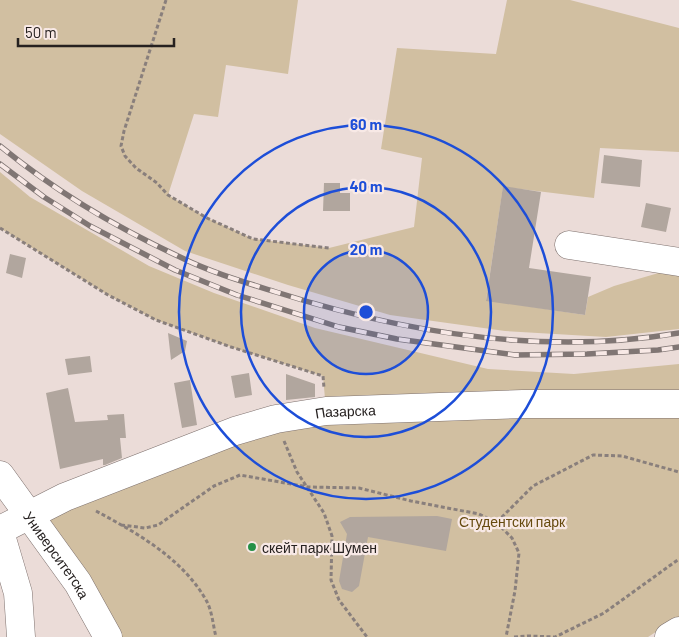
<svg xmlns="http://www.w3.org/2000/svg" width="679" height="637" font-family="Barlow,sans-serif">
	<rect width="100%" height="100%" fill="#ebdcd8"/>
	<path fill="#d1bfa1" d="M 0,0 L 298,0 L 288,74 L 226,65 L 218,117 L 194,114 L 168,195 L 207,218 L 253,239 L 329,248 L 414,227 L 422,158 L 381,149 L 397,48 L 496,54 L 507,0 L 570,0 L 679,28 L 679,152 L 600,148 L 594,198 L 503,187 L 486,300 L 585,315 L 588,297 L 614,286 L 679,267 L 679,329 L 606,337 L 505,331 L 390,315 L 288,285 L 185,251 L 82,191 L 0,134 Z
		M 0,172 L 30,197 L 149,266 L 214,293 L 315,328 L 488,369 L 574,374 L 679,364 L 679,617 L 648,637 L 108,637 L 29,514 L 326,410 L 323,376 L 231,347 L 156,320 L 108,295 L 0,228 Z"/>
	<path fill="#b1a69e" d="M 604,155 L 642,160 L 640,187 L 601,183 Z
		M 324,183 L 340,183 L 340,193 L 350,193 L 350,211 L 323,211 Z
		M 503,186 L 541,192 L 529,268 L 591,277 L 585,315 L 486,301 Z
		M 646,203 L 671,208 L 666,232 L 641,227 Z
		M 10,254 L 26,258 L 22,278 L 6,273 Z
		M 168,333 L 187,341 L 185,351 L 171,360 Z
		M 90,356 L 92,372 L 68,375 L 65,359 Z
		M 249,373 L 252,395 L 235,398 L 231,376 Z
		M 286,374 L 315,384 L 315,397 L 286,400 Z
		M 190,380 L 197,425 L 182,428 L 174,383 Z
		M 68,388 L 75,422 L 108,420 L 107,415 L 124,414 L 126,438 L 120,438 L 122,458 L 105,465 L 103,465 L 103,459 L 60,469 L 46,393 Z
		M 437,516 L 452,519 L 446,551 L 368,537 L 359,586 L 352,592 L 342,589 L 339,581 L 347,534 L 340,522 L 350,517 Z"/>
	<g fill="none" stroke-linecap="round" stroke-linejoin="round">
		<defs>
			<g id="minor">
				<path d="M 569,245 L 679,262"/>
				<path id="s1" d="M 0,475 L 78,583 L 108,637"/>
				<path id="s2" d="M 0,530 L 65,497 L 235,431 L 276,419 L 326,411 L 523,404 L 679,404"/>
				<path d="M 0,532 L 18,593 L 21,637"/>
				<path d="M 669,637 L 679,631"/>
			</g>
		</defs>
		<use href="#minor" stroke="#7e716e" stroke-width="29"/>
		<path stroke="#897f7c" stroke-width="3" stroke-dasharray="4 2.5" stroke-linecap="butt" d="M 166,0 L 124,131 L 121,146 L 125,156 L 136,168 L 157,183 L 168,195 L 207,218 L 253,239 L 329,248
			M 0,228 L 108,295 L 156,320 L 231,347 L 323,376 L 324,388
			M 284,441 L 297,472 L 324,513 L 332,536 L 331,580 L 339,600 L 367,637
			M 96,511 C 137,533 182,558 206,600 C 212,610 213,625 216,637
			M 497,522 L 533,486 L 593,455 L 622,456 L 679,472
			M 121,525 L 145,528 L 158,525 L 214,486 L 240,475 L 308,487 L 359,488 L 411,501 L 479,514 L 496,522 L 512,538 L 519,553 L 515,591 L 506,637
			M 514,637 L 528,636 L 555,637 L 604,613 L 679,559"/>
		<use href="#minor" stroke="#fff" stroke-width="28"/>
		<defs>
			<path id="rail" d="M 0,146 C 55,191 115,227 180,257 C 210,272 244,282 276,292 C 405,333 544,356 679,333
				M 0,164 L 44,197 L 90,226 L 175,270 L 237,295 L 339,327 L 397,339 L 515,355 L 587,354 L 658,350 L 679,347"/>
		</defs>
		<use href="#rail" stroke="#807674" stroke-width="5.5"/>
		<use href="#rail" stroke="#f8e9e6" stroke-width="4" stroke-dasharray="11" stroke-linecap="butt"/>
	</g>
	<circle cx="366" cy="312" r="62" fill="#1d4ed8" fill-opacity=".12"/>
	<g fill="none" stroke="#1d4ed8" stroke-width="2.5">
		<circle cx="366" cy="312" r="62"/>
		<circle cx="366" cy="312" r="125"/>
		<circle cx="366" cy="312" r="187"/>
	</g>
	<circle fill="#259047" stroke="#f8e9e6" stroke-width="2" cx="252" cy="547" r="5"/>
	<g text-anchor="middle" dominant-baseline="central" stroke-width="4.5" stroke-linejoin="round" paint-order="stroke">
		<g font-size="14" fill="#262120" stroke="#f8e9e6">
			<text stroke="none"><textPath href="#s2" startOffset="368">Пазарска</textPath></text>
			<text stroke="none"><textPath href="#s1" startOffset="98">Университетска</textPath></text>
		</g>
		<g font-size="14" fill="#664a0f" stroke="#f8e9e6">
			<text x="512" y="521">Студентски парк</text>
		</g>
		<g font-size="14" fill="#262120" stroke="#f8e9e6" text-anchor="start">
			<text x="262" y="547">скейт парк Шумен</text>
		</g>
	</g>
	<circle cx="366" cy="312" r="8" fill="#1d4ed8" stroke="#f8e9e6" stroke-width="2.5"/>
	<g font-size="15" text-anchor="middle" font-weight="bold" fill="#1d4ed8" stroke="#f8e9e6" stroke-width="4.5" stroke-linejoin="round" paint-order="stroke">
		<text x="366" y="130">60 m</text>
		<text x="366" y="192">40 m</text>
		<text x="366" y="255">20 m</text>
	</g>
	<path d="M18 38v8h156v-8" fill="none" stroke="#262120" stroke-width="2.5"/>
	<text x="25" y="38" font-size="15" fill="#262120" stroke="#f8e9e6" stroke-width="4" paint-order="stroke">50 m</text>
</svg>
